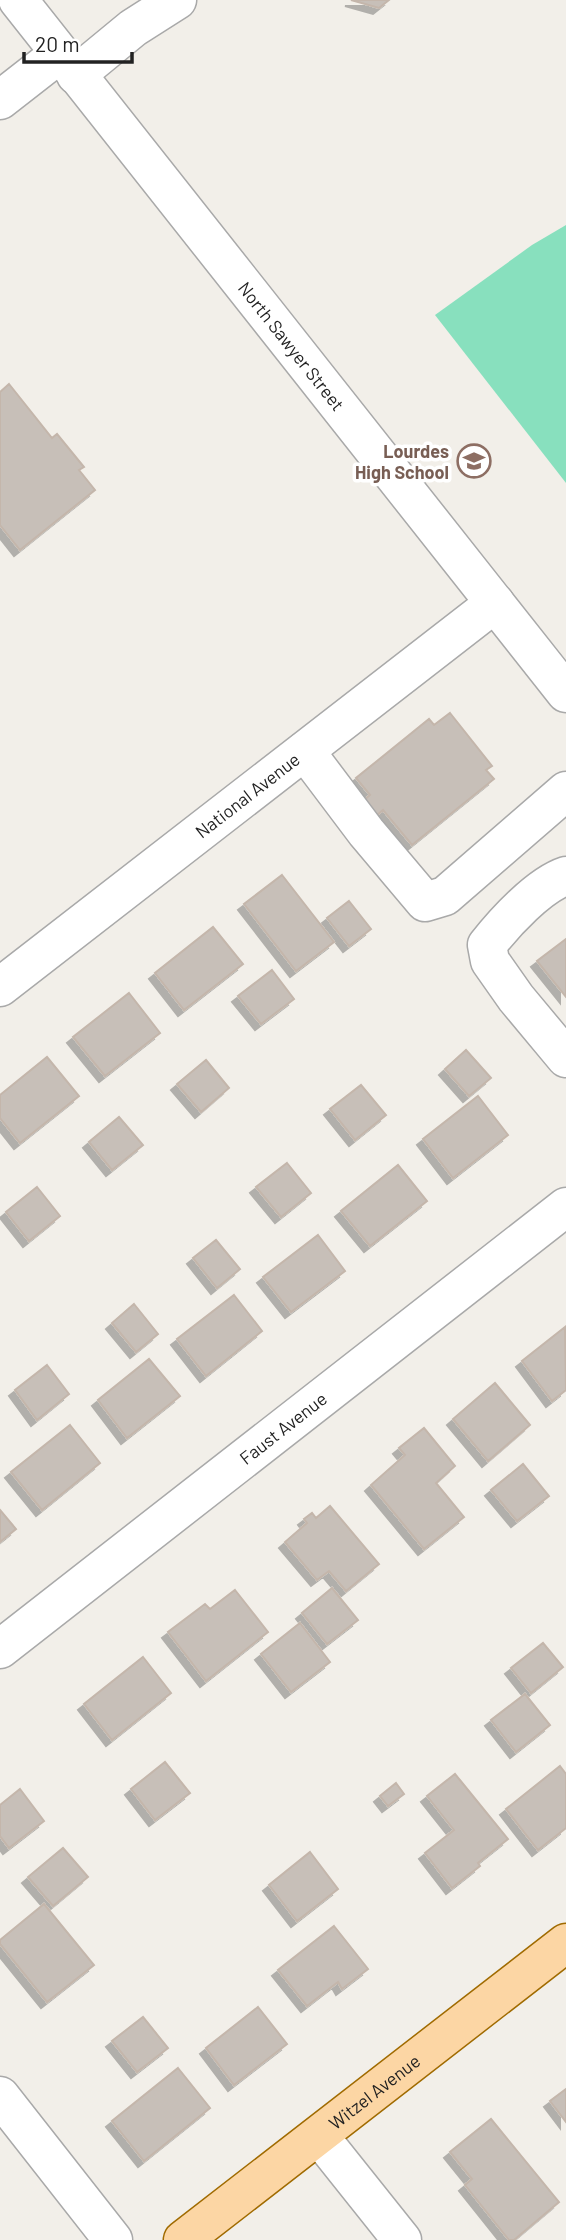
<svg xmlns="http://www.w3.org/2000/svg" width="566" height="2240" font-family="Barlow,sans-serif">
	<defs>
		<filter id="shadow"><feDropShadow dx="-6" dy="6" stdDeviation="0" flood-color="#0004"/></filter>
	</defs>
	<rect width="100%" height="100%" fill="#f2efe9"/>
	<path fill="#88e0be" d="M 566,225 L 566,483 L 435,315 L 532,245 Z"/>
	<path fill="#c7bfb8" stroke="#c4b6ab" stroke-width="2" filter="url(#shadow)" d="M 351,0 L 389,0 L 379,8 Z
		M 9,384 L 52,438 L 57,434 L 84,467 L 79,470 L 95,490 L 20,550 L 0,525 L 0,392 Z
		M 450,713 L 492,766 L 486,770 L 494,779 L 412,845 L 383,810 L 376,816 L 363,801 L 370,795 L 356,778 L 429,719 L 434,725 Z
		M 282,875 L 334,942 L 296,971 L 244,904 Z
		M 349,901 L 371,929 L 349,946 L 327,918 Z
		M 213,927 L 243,964 L 184,1010 L 155,973 Z
		M 566,939 L 566,997 L 537,961 Z
		M 272,970 L 294,999 L 261,1024 L 238,996 Z
		M 129,993 L 160,1033 L 105,1076 L 73,1037 Z
		M 466,1050 L 491,1078 L 469,1096 L 445,1069 Z
		M 47,1057 L 79,1096 L 20,1143 L 0,1118 L 0,1095 Z
		M 206,1060 L 229,1088 L 201,1112 L 177,1084 Z
		M 361,1085 L 386,1115 L 355,1140 L 330,1109 Z
		M 478,1096 L 508,1135 L 453,1178 L 423,1139 Z
		M 119,1117 L 143,1145 L 112,1170 L 89,1142 Z
		M 287,1163 L 311,1193 L 281,1217 L 256,1187 Z
		M 398,1165 L 427,1201 L 370,1246 L 341,1211 Z
		M 37,1187 L 60,1216 L 29,1241 L 6,1212 Z
		M 318,1235 L 345,1271 L 291,1312 L 263,1277 Z
		M 216,1240 L 240,1269 L 217,1288 L 193,1258 Z
		M 234,1295 L 262,1331 L 206,1376 L 177,1339 Z
		M 134,1304 L 158,1334 L 136,1352 L 112,1323 Z
		M 565,1327 L 566,1390 L 552,1401 L 522,1361 Z
		M 149,1359 L 180,1396 L 127,1438 L 98,1400 Z
		M 47,1365 L 69,1394 L 37,1420 L 15,1390 Z
		M 495,1383 L 530,1425 L 488,1461 L 453,1419 Z
		M 70,1425 L 100,1463 L 42,1510 L 11,1472 Z
		M 424,1428 L 455,1466 L 436,1483 L 464,1517 L 424,1549 L 371,1485 L 405,1455 L 399,1448 Z
		M 523,1464 L 549,1496 L 517,1521 L 491,1490 Z
		M 330,1506 L 379,1564 L 346,1591 L 329,1571 L 317,1580 L 285,1542 L 307,1523 L 304,1519 L 312,1513 L 316,1518 Z
		M 0,1510 L 16,1529 L 0,1542 Z
		M 332,1588 L 358,1620 L 327,1644 L 302,1613 Z
		M 235,1590 L 268,1632 L 206,1681 L 168,1632 L 205,1604 L 210,1609 Z
		M 300,1623 L 330,1662 L 291,1692 L 261,1654 Z
		M 543,1643 L 563,1667 L 531,1693 L 511,1668 Z
		M 143,1657 L 171,1693 L 112,1740 L 84,1704 Z
		M 525,1694 L 550,1725 L 516,1752 L 491,1720 Z
		M 165,1762 L 190,1793 L 155,1820 L 131,1789 Z
		M 560,1766 L 566,1774 L 566,1828 L 538,1850 L 506,1809 Z
		M 455,1774 L 508,1839 L 478,1863 L 480,1866 L 452,1888 L 425,1853 L 454,1830 L 427,1796 Z
		M 396,1783 L 404,1794 L 388,1806 L 380,1796 Z
		M 20,1789 L 44,1821 L 9,1848 L 0,1836 L 0,1805 Z
		M 63,1848 L 88,1877 L 53,1906 L 28,1877 Z
		M 310,1852 L 338,1889 L 297,1921 L 269,1885 Z
		M 44,1904 L 94,1965 L 47,2002 L 0,1944 L 0,1940 Z
		M 334,1926 L 368,1969 L 342,1989 L 338,1982 L 307,2006 L 278,1970 Z
		M 258,2007 L 287,2044 L 234,2085 L 206,2048 Z
		M 143,2017 L 168,2048 L 137,2072 L 112,2041 Z
		M 178,2068 L 210,2108 L 144,2161 L 112,2121 Z
		M 566,2089 L 566,2122 L 550,2101 Z
		M 491,2119 L 559,2202 L 514,2240 L 509,2240 L 465,2185 L 472,2179 L 450,2152 Z"/>
	<g fill="none" stroke-linecap="round" stroke-linejoin="round">
		<defs>
			<g id="minor">
				<path id="s1" d="M 18,0 L 566,693"/>
				<path d="M 76,75 L 133,28 L 177,0"/>
				<path d="M 0,100 L 59,54"/>
				<path d="M 305,751 L 366,832 L 425,902 L 445,896 L 566,791"/>
				<path d="M 566,876 C 539,885 505,922 487,945 L 490,961 L 516,998 L 566,1058"/>
				<path id="s2" d="M 0,987 L 495,603"/>
				<path id="s3" d="M 0,1649 L 566,1207"/>
				<path d="M 0,2096 L 113,2240"/>
				<path d="M 319,2136 L 402,2240"/>
			</g>
			<g id="major">
				<path id="s4" d="M 183,2240 L 566,1943"/>
			</g>
		</defs>
		<use href="#minor" stroke="#a9a9a9" stroke-width="41"/>
		<use href="#major" stroke="#a06b00" stroke-width="41"/>
		<use href="#minor" stroke="#fff" stroke-width="38"/>
		<use href="#major" stroke="#fcd6a4" stroke-width="38"/>
	</g>
	<defs>
		<symbol id="school-ring" viewBox="-11 -11 22 22"><circle r="9.5" fill="#fff" stroke="#8d6e63" stroke-width="1.5"/><path d="M0-5L7-2L0 1L-7-2ZM-4 1L0 2.5L4 1V4Q0 6-4 4Z" fill="#8d6e63"/></symbol>
	</defs>
	<g fill-rule="evenodd">
		<use href="#school-ring" x="455" y="442" width="38" height="38"/>
	</g>
	<g text-anchor="middle" dominant-baseline="central" stroke-width="7" stroke-linejoin="round" paint-order="stroke">
		<g font-size="18" fill="#222" stroke="#fff">
			<text stroke="none"><textPath href="#s1" startOffset="441">North Sawyer Street</textPath></text>
			<text stroke="none"><textPath href="#s2" startOffset="313">National Avenue</textPath></text>
			<text stroke="none"><textPath href="#s3" startOffset="359">Faust Avenue</textPath></text>
			<text stroke="none"><textPath href="#s4" startOffset="242">Witzel Avenue</textPath></text>
		</g>
		<g font-size="18" font-weight="bold" fill="#785e54" stroke="#fff" text-anchor="end">
			<text x="449" y="451">Lourdes<tspan x="449" dy="21">High School</tspan></text>
		</g>
	</g>
	<path d="M24 52v10h108v-10" fill="none" stroke="#222222" stroke-width="3.5"/>
	<text x="35" y="52" font-size="21" fill="#222222" stroke="#ffffff" stroke-width="5" paint-order="stroke">20 m</text>
</svg>
